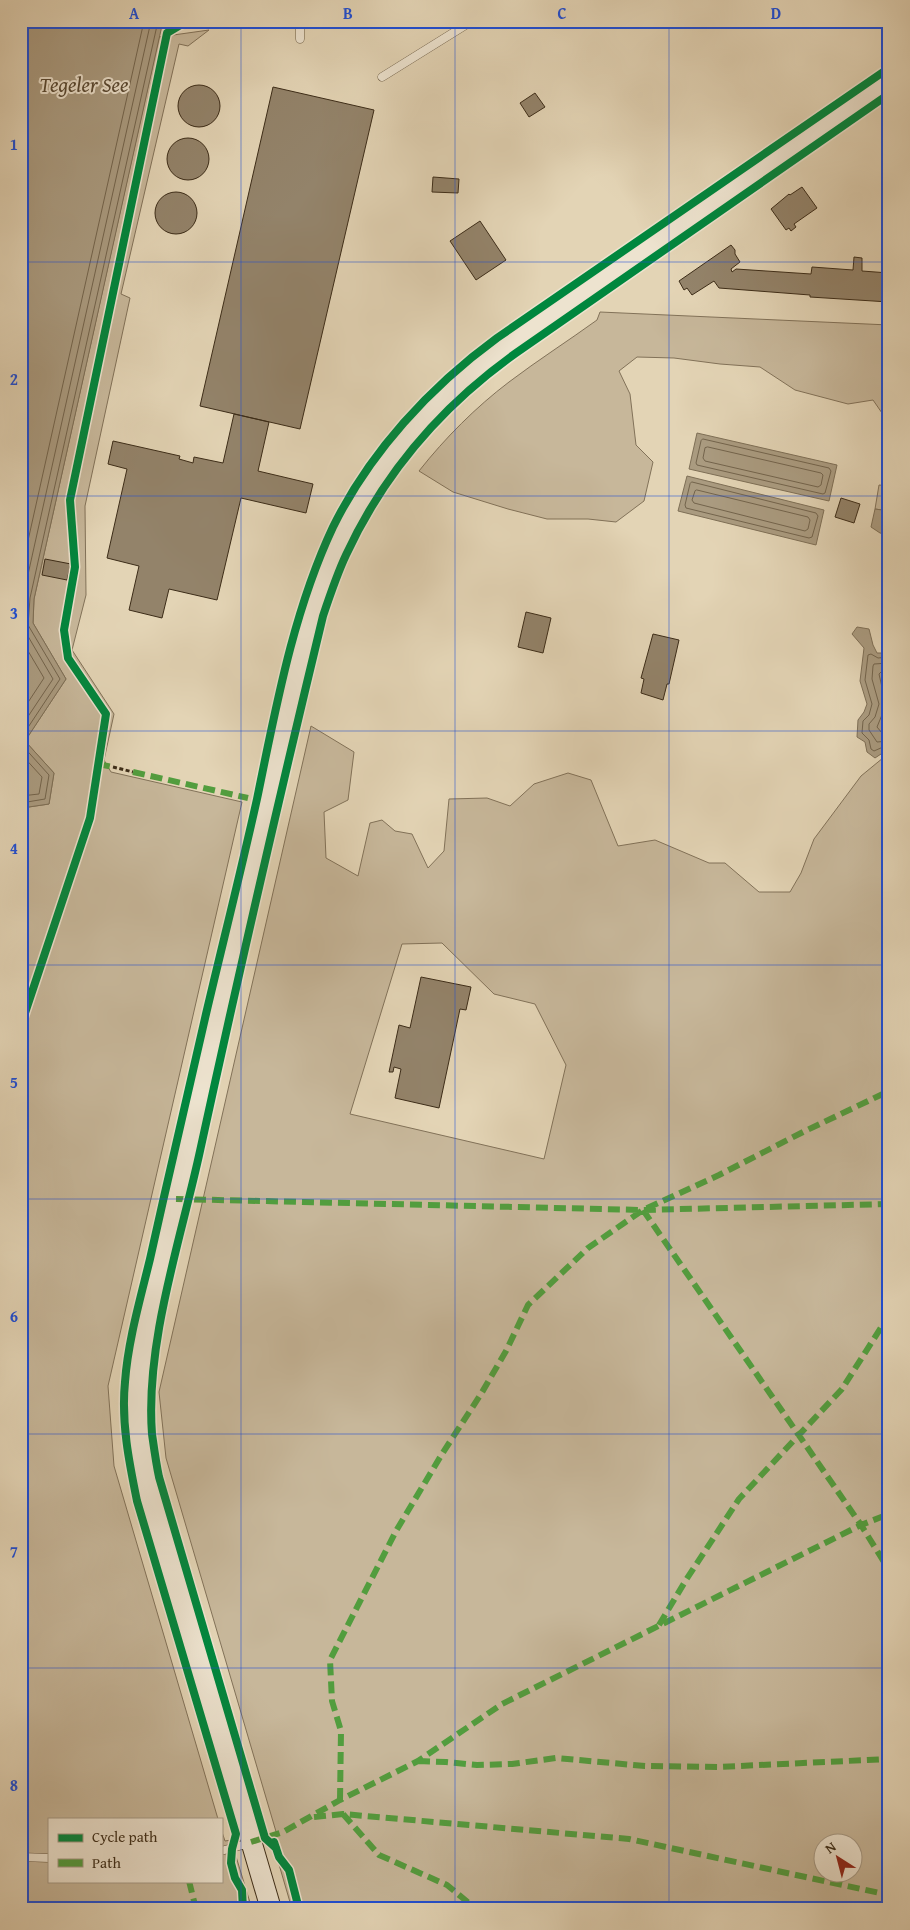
<svg xmlns="http://www.w3.org/2000/svg" width="910" height="1930" font-family="'Gentium Book Plus',serif">
	<rect width="100%" height="100%" fill="#e3d4b5"/>
	<filter id="stains"><feTurbulence type="fractalNoise" baseFrequency=".004" numOctaves="4"/><feColorMatrix values="0 0 0 0 .2 0 0 0 0 .09 0 0 0 0 .02 0 0 0 .5 -.17"/></filter>
	<radialGradient id="worn" r=".72"><stop offset=".6" stop-color="#630" stop-opacity="0"/><stop offset="1" stop-color="#630" stop-opacity=".3"/></radialGradient>
	<path fill="#c7b79a" stroke="#827259" fill-rule="evenodd" d="M 209,30 L 188,46 L 179,44 L 121,294 L 130,298 L 85,506 L 86,595 L 72,650 L 114,714 L 104,760 L 111,772 L 242,802 L 108,1386 L 114,1466 L 218,1819 L 49,1819 L 49,1881 L 221,1881 L 221,1829 L 225,1841 L 231,1840 L 252,1909 L 21,1909 L 21,809 L 22,808 L 49,804 L 54,773 L 25,741 L 66,679 L 33,623 L 34,599 L 159,37 Z
		M 600,312 L 889,325 L 889,434 L 882,413 L 873,400 L 848,404 L 795,390 L 760,367 L 720,364 L 674,358 L 637,357 L 619,371 L 630,394 L 636,445 L 653,462 L 644,501 L 616,522 L 588,519 L 547,519 L 508,509 L 453,492 L 419,471 C 445,438 476,407 509,382 C 538,360 568,341 597,320 Z
		M 879,485 L 889,486 L 889,511 L 875,509 Z
		M 311,726 L 354,752 L 348,800 L 324,812 L 326,858 L 358,876 L 370,823 L 382,820 L 395,831 L 412,834 L 428,868 L 444,851 L 449,799 L 487,798 L 510,806 L 534,784 L 568,773 L 591,780 L 618,846 L 655,840 L 709,863 L 725,863 L 759,892 L 790,892 L 801,873 L 814,839 L 861,776 L 889,753 L 889,1909 L 292,1909 L 271,1837 L 277,1835 L 166,1458 L 159,1392 ZM 442,943 L 494,994 L 535,1004 L 566,1065 L 544,1159 L 350,1114 L 402,944 ZM 852,1842 L 852,1872 L 822,1872 L 822,1842 Z"/>
	<path fill="#aa9b80" stroke="#7e6f56" d="M 21,21 L 163,21 L 34,599 L 33,623 L 66,679 L 25,741 L 54,773 L 49,804 L 22,808 L 21,809 Z
		M 697,433 L 837,465 L 829,501 L 689,469 Z
		M 687,476 L 824,510 L 816,545 L 678,511 Z
		M 875,509 L 889,511 L 889,535 L 880,533 L 871,527 Z
		M 857,627 L 869,629 L 873,645 L 877,653 L 886,653 L 889,649 L 889,753 L 884,752 L 875,758 L 867,752 L 865,742 L 857,737 L 858,720 L 864,712 L 867,704 L 860,681 L 864,648 L 852,634 Z"/>
	<g fill="none" stroke-linecap="round" stroke-linejoin="round">
		<path stroke="#73644c" stroke-width="1" d="M 703,439 L 829,468 L 831,471 L 825,493 L 823,494 L 697,465 L 696,463 L 701,441 Z
			M 708,447 L 821,473 L 823,475 L 821,485 L 818,487 L 705,461 L 703,458 L 705,448 Z
			M 692,482 L 816,513 L 818,516 L 812,537 L 809,538 L 686,508 L 685,505 L 690,484 Z
			M 697,490 L 808,517 L 810,520 L 808,529 L 805,531 L 694,503 L 692,500 L 695,491 Z
			M 21,572 L 144,21
			M 21,639 L 44,678 L 21,713
			M 889,657 L 878,658 L 871,654 L 868,655 L 865,680 L 872,704 L 869,715 L 863,721 L 862,733 L 869,740 L 871,749 L 874,751 L 883,747 L 889,748
			M 889,663 L 874,664 L 873,666 L 872,679 L 879,704 L 875,717 L 869,724 L 869,730 L 877,742 L 889,741
			M 889,671 L 881,672 L 879,674 L 886,705 L 877,727 L 882,733 L 889,734
			M 21,727 L 53,679 L 22,626 L 23,597 L 151,21
			M 21,738 L 60,679 L 28,625 L 30,598 L 158,21
			M 21,744 L 49,775 L 45,799 L 21,803
			M 21,754 L 42,777 L 39,794 L 21,796"/>
	</g>
	<path fill="#93836a" stroke="#3c2c18" d="M178 106a21 21 0 1 1 42 0a21 21 0 1 1-42 0Z
		M 273,87 L 374,110 L 300,429 L 200,406 Z
		M 535,93 L 545,107 L 529,117 L 520,103 Z
		M167 159a21 21 0 1 1 42 0a21 21 0 1 1-42 0Z
		M 433,177 L 459,179 L 458,193 L 432,192 Z
		M 802,187 L 817,208 L 794,224 L 796,227 L 791,231 L 789,228 L 786,230 L 771,209 L 789,194 L 790,195 Z
		M155 213a21 21 0 1 1 42 0a21 21 0 1 1-42 0Z
		M 480,221 L 506,260 L 476,280 L 450,241 Z
		M 731,245 L 735,250 L 735,254 L 740,262 L 731,269 L 732,272 L 736,269 L 811,274 L 812,267 L 853,270 L 854,257 L 862,258 L 862,271 L 889,273 L 889,302 L 810,297 L 810,295 L 719,288 L 714,281 L 692,295 L 687,288 L 684,290 L 679,281 Z
		M 234,414 L 269,422 L 258,471 L 313,484 L 306,513 L 241,498 L 217,600 L 169,589 L 162,618 L 129,610 L 139,566 L 107,558 L 127,469 L 108,464 L 113,441 L 180,456 L 179,459 L 193,463 L 194,457 L 223,463 Z
		M 841,498 L 860,504 L 854,523 L 835,517 Z
		M 45,559 L 71,564 L 67,580 L 42,575 Z
		M 526,612 L 551,618 L 543,653 L 518,647 Z
		M 653,634 L 679,640 L 669,684 L 667,684 L 663,700 L 641,693 L 644,679 L 641,678 Z
		M 421,977 L 471,987 L 466,1010 L 460,1009 L 439,1108 L 395,1098 L 401,1069 L 394,1067 L 393,1072 L 389,1072 L 399,1025 L 410,1028 Z"/>
	<g fill="none" stroke-linecap="round" stroke-linejoin="round">
		<defs>
			<path id="service" d="M 300,21 L 300,39
				M 382,77 L 472,21
				M 221,1851 L 250,1843
				M 21,1857 L 49,1858"/>
			<path id="secondary" d="M 271,1909 L 144,1476 L 138,1411 L 138,1386 L 147,1329 L 289,708 L 315,604 L 331,562 L 348,525 L 384,466 L 413,430 L 437,404 L 480,365 L 503,348 L 889,82"/>
		</defs>
		<use href="#service" stroke="#66563f" stroke-width="9"/>
		<use href="#secondary" stroke="#3c2c18" stroke-width="22"/>
		<path stroke="#3c2c18" stroke-width="3" stroke-dasharray="4 2.5" stroke-linecap="butt" d="M 113,767 L 133,772"/>
		<use href="#service" stroke="#ede3cf" stroke-width="8"/>
		<use href="#secondary" stroke="#ede3cf" stroke-width="20"/>
		<path stroke="#529d3e" stroke-width="6" stroke-dasharray="12 6" stroke-linecap="butt" d="M 98,764 L 113,767
			M 133,772 L 248,798
			M 176,1199 L 643,1210 L 889,1204
			M 643,1210 L 861,1525 L 889,1570
			M 659,1625 L 686,1580 L 739,1499 L 842,1389 L 889,1315
			M 418,1761 L 446,1762 L 477,1765 L 512,1764 L 556,1758 L 645,1766 L 718,1767 L 889,1759
			M 340,1800 L 341,1731 L 332,1701 L 330,1660 L 396,1531 L 442,1454 L 481,1394 L 506,1351 L 528,1305 L 588,1248 L 643,1210 L 719,1175 L 805,1131 L 889,1091
			M 343,1814 L 379,1855 L 447,1885 L 476,1909
			M 314,1817 L 343,1814 L 629,1839 L 889,1895
			M 251,1842 L 283,1832 L 340,1800 L 418,1761 L 502,1704 L 861,1525 L 889,1514
			M 189,1881 L 196,1909"/>
		<defs>
			<path id="cycleway" d="M 21,1025 L 90,818 L 106,714 L 68,658 L 64,630 L 75,567 L 70,500 L 167,33 L 187,21
				M 274,1842 L 279,1857 L 289,1870 L 299,1909
				M 276,1848 L 265,1838 L 159,1477 C 156,1463 154,1448 152,1434 C 145,1343 181,1239 200,1151 C 239,972 280,794 323,616 C 330,595 337,574 346,555 C 384,473 443,405 516,353 L 889,94
				M 243,1909 L 242,1890 L 235,1878 L 231,1863 L 232,1849 L 236,1834 L 137,1501 C 129,1462 121,1422 125,1382 C 128,1341 140,1300 150,1259 C 168,1177 188,1095 206,1014 C 223,942 241,871 257,799 C 276,707 293,612 333,527 C 370,452 430,387 497,338 L 889,68"/>
		</defs>
		<use href="#cycleway" stroke="#ede3cf" stroke-width="11"/>
		<use href="#cycleway" stroke="#00873e" stroke-width="8"/>
	</g>
	<path fill="none" stroke="#1d4ed8" stroke-width="1" stroke-opacity="0.55" d="M 241,21 L 241,1909M 455,21 L 455,1909M 669,21 L 669,1909M 21,262 L 889,262M 21,496 L 889,496M 21,731 L 889,731M 21,965 L 889,965M 21,1199 L 889,1199M 21,1434 L 889,1434M 21,1668 L 889,1668"/>
	<g text-anchor="middle" dominant-baseline="central" stroke-width="4" stroke-linejoin="round" paint-order="stroke">
		<g font-size="21" font-style="italic" fill="#584832" stroke="#ede3cf">
			<text x="84" y="84">Tegeler See</text>
		</g>
	</g>
	<rect width="910" height="1930" fill="none" stroke="#e3d4b5" stroke-width="55"/>
	<rect x="48" y="1818" width="175" height="65" fill="#ede3cf" stroke="#a69a86"/>
	<rect x="58" y="1834" width="25" height="8" fill="#00873e" stroke="#a69a86"/>
	<text x="92" y="1842" font-size="15" fill="#3c2c18">Cycle path</text>
	<rect x="58" y="1859" width="25" height="8" fill="#529d3e" stroke="#a69a86"/>
	<text x="92" y="1868" font-size="15" fill="#3c2c18">Path</text>
	<g transform="translate(838 1858) rotate(324)"><circle r="24" fill="#ede3cf" stroke="#a69a86"/>
	<path d="M0-4L9 19L0 12L-9 19Z" fill="#8f2418"/>
	<text y="-8" font-size="14" font-weight="bold" text-anchor="middle" fill="#3c2c18">N</text>
	</g>
	<rect x="28" y="28" width="854" height="1874" fill="none" stroke="#1d4ed8" stroke-width="2"/>
	<g font-size="16" text-anchor="middle" font-weight="bold" fill="#1d4ed8">
		<text x="134" y="19">A</text>
		<text x="348" y="19">B</text>
		<text x="562" y="19">C</text>
		<text x="776" y="19">D</text>
		<text x="14" y="150">1</text>
		<text x="14" y="385">2</text>
		<text x="14" y="619">3</text>
		<text x="14" y="854">4</text>
		<text x="14" y="1088">5</text>
		<text x="14" y="1322">6</text>
		<text x="14" y="1557">7</text>
		<text x="14" y="1791">8</text>
	</g>
	<rect width="100%" height="100%" filter="url(#stains)"/>
	<rect width="100%" height="100%" fill="url(#worn)"/>
</svg>
